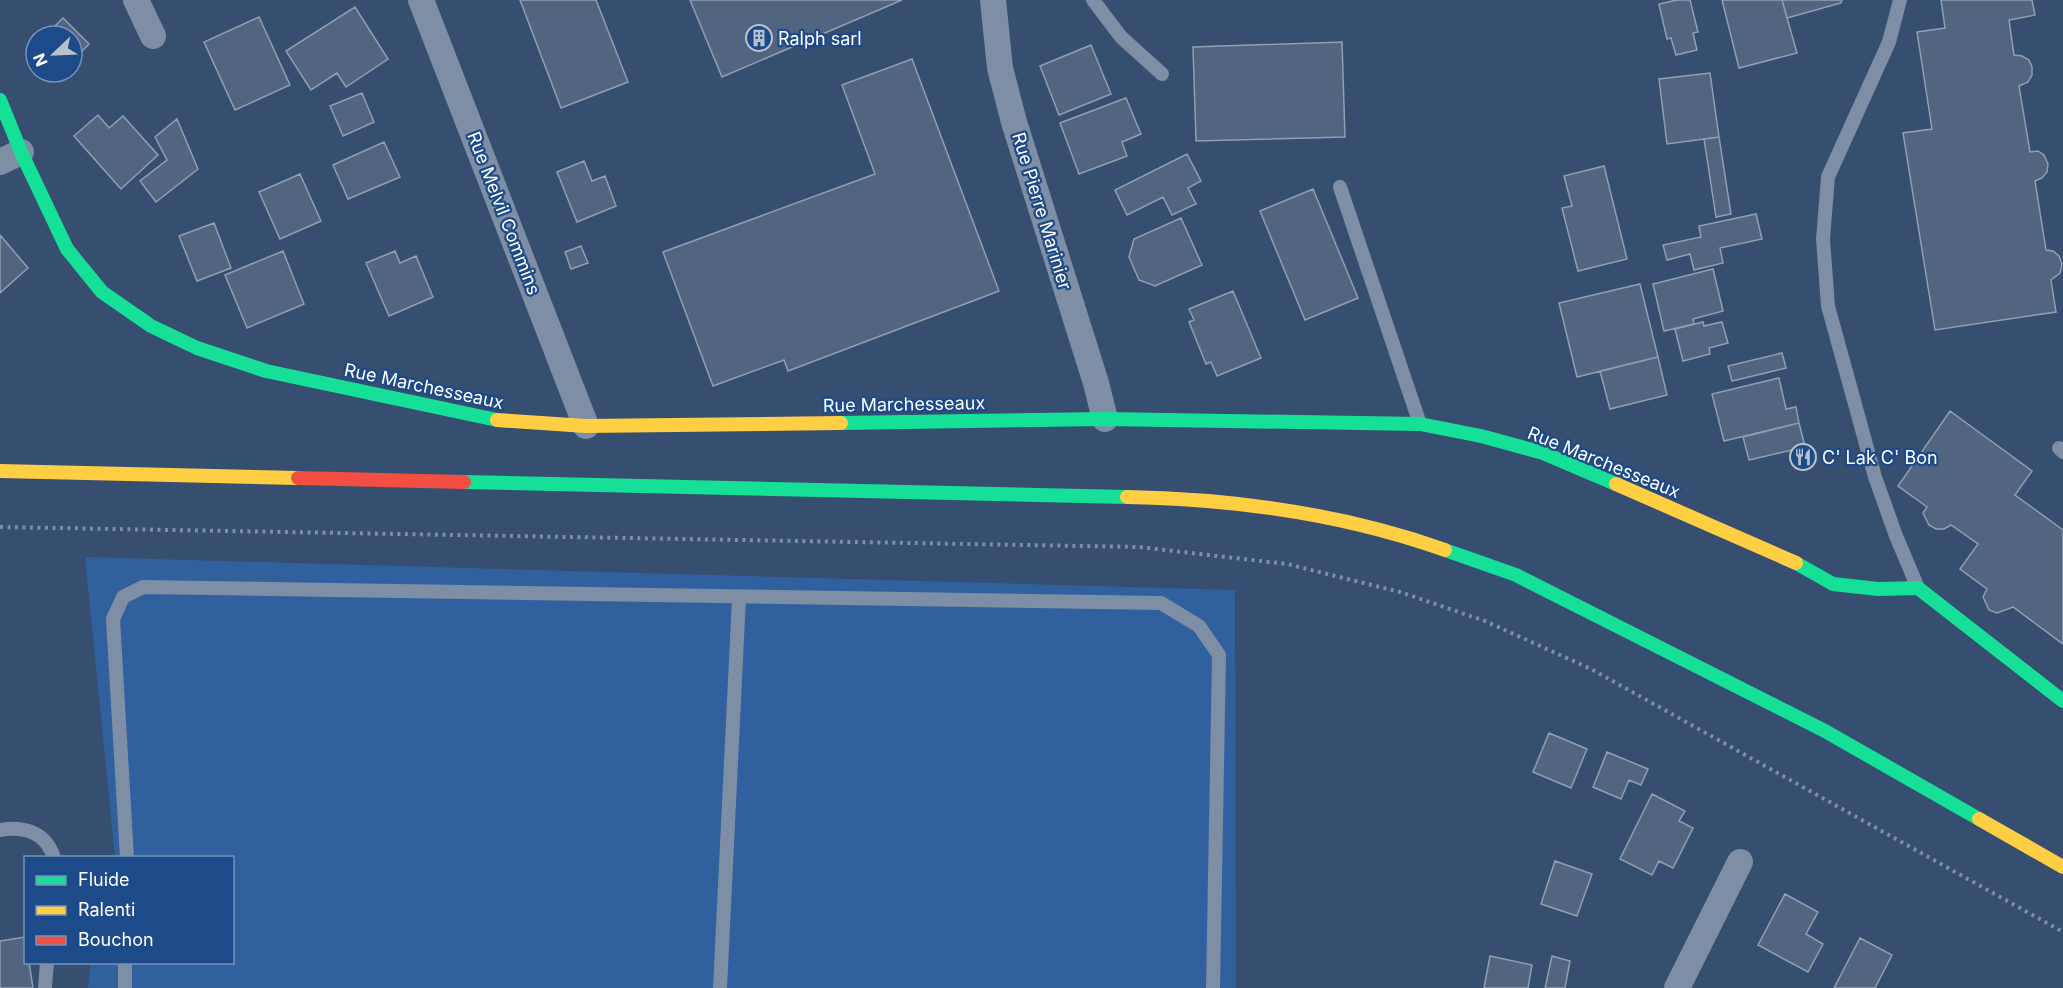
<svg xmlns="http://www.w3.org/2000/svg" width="2063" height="988" font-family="Inter,sans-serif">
	<rect width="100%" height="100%" fill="#364e70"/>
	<path fill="#31609f" d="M 85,557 L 1235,590 L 1236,988 L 88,988 L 91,963 L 232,962 L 232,858 L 115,857 Z"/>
	<path fill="#526580" stroke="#909fb3" stroke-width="1.5" d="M 520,0 L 596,0 L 628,82 L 561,108 Z
		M 690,0 L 902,0 L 722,77 Z
		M 1677,0 L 1690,0 L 1698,32 L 1693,33 L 1697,50 L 1676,55 L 1671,38 L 1667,39 L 1659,4 Z
		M 1722,0 L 1782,0 L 1797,53 L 1739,68 Z
		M 1782,0 L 1842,0 L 1841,3 L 1787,18 Z
		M 1941,0 L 2032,0 L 2035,15 L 2009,20 L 2014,55 L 2022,56 L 2029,60 L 2032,67 L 2032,75 L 2028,82 L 2019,86 L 2030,152 L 2038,151 L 2044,155 L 2048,164 L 2047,172 L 2042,178 L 2035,181 L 2046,250 L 2053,251 L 2059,256 L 2062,264 L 2060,273 L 2051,280 L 2056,312 L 1935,330 L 1903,133 L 1932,129 L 1917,32 L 1945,28 Z
		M 355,7 L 388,59 L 346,87 L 337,73 L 311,90 L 286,51 Z
		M 259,17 L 290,85 L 235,110 L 204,42 Z
		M 63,18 L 89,44 L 72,61 L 72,36 L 45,36 Z
		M 1342,42 L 1345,137 L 1196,141 L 1193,47 Z
		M 1091,45 L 1111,94 L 1059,115 L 1040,66 Z
		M 912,59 L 999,291 L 788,371 L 784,360 L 713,386 L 663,252 L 875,174 L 842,85 Z
		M 1710,73 L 1719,137 L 1667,144 L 1659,79 Z
		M 362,93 L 374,122 L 343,136 L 330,106 Z
		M 1126,98 L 1141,134 L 1122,142 L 1127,156 L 1079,174 L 1060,123 Z
		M 98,115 L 109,128 L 123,116 L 158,155 L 121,189 L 74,136 Z
		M 177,119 L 198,169 L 156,202 L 140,181 L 167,160 L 155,137 Z
		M 1719,137 L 1731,214 L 1716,217 L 1704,139 Z
		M 384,142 L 400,177 L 348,199 L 333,165 Z
		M 1187,154 L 1201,181 L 1188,188 L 1196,204 L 1172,215 L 1163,197 L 1127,215 L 1115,190 Z
		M 584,161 L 592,181 L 605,176 L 616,206 L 577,222 L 557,172 Z
		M 1604,166 L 1627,259 L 1578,271 L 1562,208 L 1572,206 L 1564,176 Z
		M 300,174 L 321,221 L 280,239 L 259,192 Z
		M 1313,189 L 1358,298 L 1305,320 L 1260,211 Z
		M 1756,214 L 1762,239 L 1720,248 L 1723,263 L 1694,270 L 1690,254 L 1667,260 L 1663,245 L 1701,237 L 1699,226 Z
		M 1181,218 L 1202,265 L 1155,286 L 1139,280 L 1129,257 L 1134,239 Z
		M 214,223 L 231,268 L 197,281 L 179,236 Z
		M 0,235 L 28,268 L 0,293 Z
		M 581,246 L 588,263 L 571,269 L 565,252 Z
		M 283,251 L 304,304 L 247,328 L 225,275 Z
		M 395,251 L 400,263 L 416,256 L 433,297 L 389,316 L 366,263 Z
		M 1713,269 L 1723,311 L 1693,319 L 1694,324 L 1664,331 L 1653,284 Z
		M 1640,284 L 1658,357 L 1577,377 L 1559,303 Z
		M 1233,291 L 1261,358 L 1217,376 L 1211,362 L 1206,364 L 1189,322 L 1194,320 L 1189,309 Z
		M 1703,322 L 1704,326 L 1722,322 L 1728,343 L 1709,348 L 1710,354 L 1683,361 L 1675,329 Z
		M 1782,353 L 1786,368 L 1732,381 L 1728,366 Z
		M 1658,357 L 1667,395 L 1610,409 L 1600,371 Z
		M 1779,378 L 1786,409 L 1796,407 L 1799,423 L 1724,441 L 1712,394 Z
		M 1950,411 L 2032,471 L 2015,495 L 2063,530 L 2063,644 L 2013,607 L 1997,613 L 1989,610 L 1983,597 L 1987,589 L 1960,569 L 1978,544 L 1951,525 L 1944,529 L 1936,529 L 1929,525 L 1923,513 L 1927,507 L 1898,486 Z
		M 1799,423 L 1805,447 L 1749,460 L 1743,437 Z
		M 1549,733 L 1587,749 L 1571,788 L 1533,772 Z
		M 1607,752 L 1648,769 L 1641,785 L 1629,780 L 1621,799 L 1593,787 Z
		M 1652,794 L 1685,811 L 1679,821 L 1693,828 L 1673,868 L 1659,861 L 1652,875 L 1620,859 Z
		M 1555,861 L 1592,874 L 1577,916 L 1541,904 Z
		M 1785,894 L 1818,912 L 1806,934 L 1823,944 L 1808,972 L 1758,945 Z
		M 25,937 L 26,962 L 29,962 L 33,988 L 0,988 L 0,941 Z
		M 1860,938 L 1892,955 L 1875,988 L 1834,988 Z
		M 1490,956 L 1532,965 L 1528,988 L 1484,988 Z
		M 1552,956 L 1570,961 L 1565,988 L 1545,988 Z"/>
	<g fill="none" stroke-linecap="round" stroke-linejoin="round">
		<path stroke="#7d8ea5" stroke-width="4" stroke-dasharray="3 4.5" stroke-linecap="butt" d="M 0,527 L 1139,547 L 1287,564 L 1400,592 L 1485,621 L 1591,669 L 2063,932"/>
		<path stroke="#7d8ea5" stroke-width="14" d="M 1093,0 L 1121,37 L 1162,74
			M 1900,0 L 1889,42 L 1828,177 L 1823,239 L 1828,306 L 1875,477 L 1896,536 L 1918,588
			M 1340,187 L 1420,424
			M 2059,448 L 2063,452
			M 0,830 C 24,826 46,832 54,858
			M 127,858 L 113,619 L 123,597 L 143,587 L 1161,603 L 1199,626 L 1219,655 L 1213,988
			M 45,987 L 47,962
			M 125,988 L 125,962
			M 720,988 L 739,598"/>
		<path stroke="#7d8ea5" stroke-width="26" d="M 136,0 L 153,36
			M 421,0 L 586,426
			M 993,0 L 1000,68 L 1014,122 L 1096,383 L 1105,419
			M 0,162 L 21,152
			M 1677,988 L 1740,862"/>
		<path stroke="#16e098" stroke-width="14" d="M 0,100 L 21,152 L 67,249 L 102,292 L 151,326 L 197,348 L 266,371 L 497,420
			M 841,423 L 1105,419 L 1420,424 L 1481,436 L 1543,453 L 1616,484
			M 464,482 L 1127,497
			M 1445,550 L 1516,575 L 1825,731 L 1979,819
			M 1796,563 L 1833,584 L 1878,589 L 1918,588 L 2063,701"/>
		<path stroke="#ffcf43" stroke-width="14" d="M 497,420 L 586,426 L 841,423
			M 0,471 L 298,478
			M 1616,484 L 1796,563
			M 1127,497 C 1234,499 1344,514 1445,550
			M 1979,819 L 2063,867"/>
		<path stroke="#f24e42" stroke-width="14" d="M 298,478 L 464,482"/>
	</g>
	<defs>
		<symbol id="building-ring" viewBox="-11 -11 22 22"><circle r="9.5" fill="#1d4a88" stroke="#b9c1cd" stroke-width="1.5"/><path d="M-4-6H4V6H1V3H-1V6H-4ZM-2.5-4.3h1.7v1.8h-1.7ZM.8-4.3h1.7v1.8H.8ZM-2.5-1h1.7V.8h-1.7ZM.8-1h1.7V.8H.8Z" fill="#b9c1cd"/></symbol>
		<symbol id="restaurant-ring" viewBox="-11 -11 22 22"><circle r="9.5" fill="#1d4a88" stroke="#b9c1cd" stroke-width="1.5"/><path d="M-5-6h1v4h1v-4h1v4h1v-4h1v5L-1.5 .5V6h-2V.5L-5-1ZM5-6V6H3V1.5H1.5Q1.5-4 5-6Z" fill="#b9c1cd"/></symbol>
	</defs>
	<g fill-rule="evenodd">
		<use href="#building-ring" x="744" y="23" width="30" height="30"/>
		<use href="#restaurant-ring" x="1788" y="442" width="30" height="30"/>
	</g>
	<g text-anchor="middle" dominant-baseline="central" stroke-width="4.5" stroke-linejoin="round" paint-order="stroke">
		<g font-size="18" fill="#fff" stroke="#1d4a88" text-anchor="start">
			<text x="778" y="38">Ralph sarl</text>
			<text x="1822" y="457">C' Lak C' Bon</text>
		</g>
		<g font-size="18" fill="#fff" stroke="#1d4a88">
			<text transform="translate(1042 211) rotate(73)">Rue Pierre Marinier</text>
			<text transform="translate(504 213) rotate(69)">Rue Melvil Commins</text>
			<text transform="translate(424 386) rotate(12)">Rue Marchesseaux</text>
			<text transform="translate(904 404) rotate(-1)">Rue Marchesseaux</text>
			<text transform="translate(1604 462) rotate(22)">Rue Marchesseaux</text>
		</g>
	</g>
	<rect x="24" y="856" width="210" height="108" fill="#1d4a88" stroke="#7792b8" stroke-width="1.5"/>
	<rect x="36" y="876" width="30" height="9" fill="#16e098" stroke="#7792b8" stroke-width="1.5"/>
	<text x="78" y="886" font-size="18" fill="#ffffff">Fluide</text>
	<rect x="36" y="906" width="30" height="9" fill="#ffcf43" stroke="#7792b8" stroke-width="1.5"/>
	<text x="78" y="916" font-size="18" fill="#ffffff">Ralenti</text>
	<rect x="36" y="936" width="30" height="9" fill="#f24e42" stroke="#7792b8" stroke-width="1.5"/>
	<text x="78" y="946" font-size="18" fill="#ffffff">Bouchon</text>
	<g transform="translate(54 54) rotate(247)"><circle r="28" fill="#1d4a88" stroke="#7792b8" stroke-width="1.5"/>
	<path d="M0-4.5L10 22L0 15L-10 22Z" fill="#b9c1cd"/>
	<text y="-9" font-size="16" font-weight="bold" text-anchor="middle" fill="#ffffff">N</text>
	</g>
</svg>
